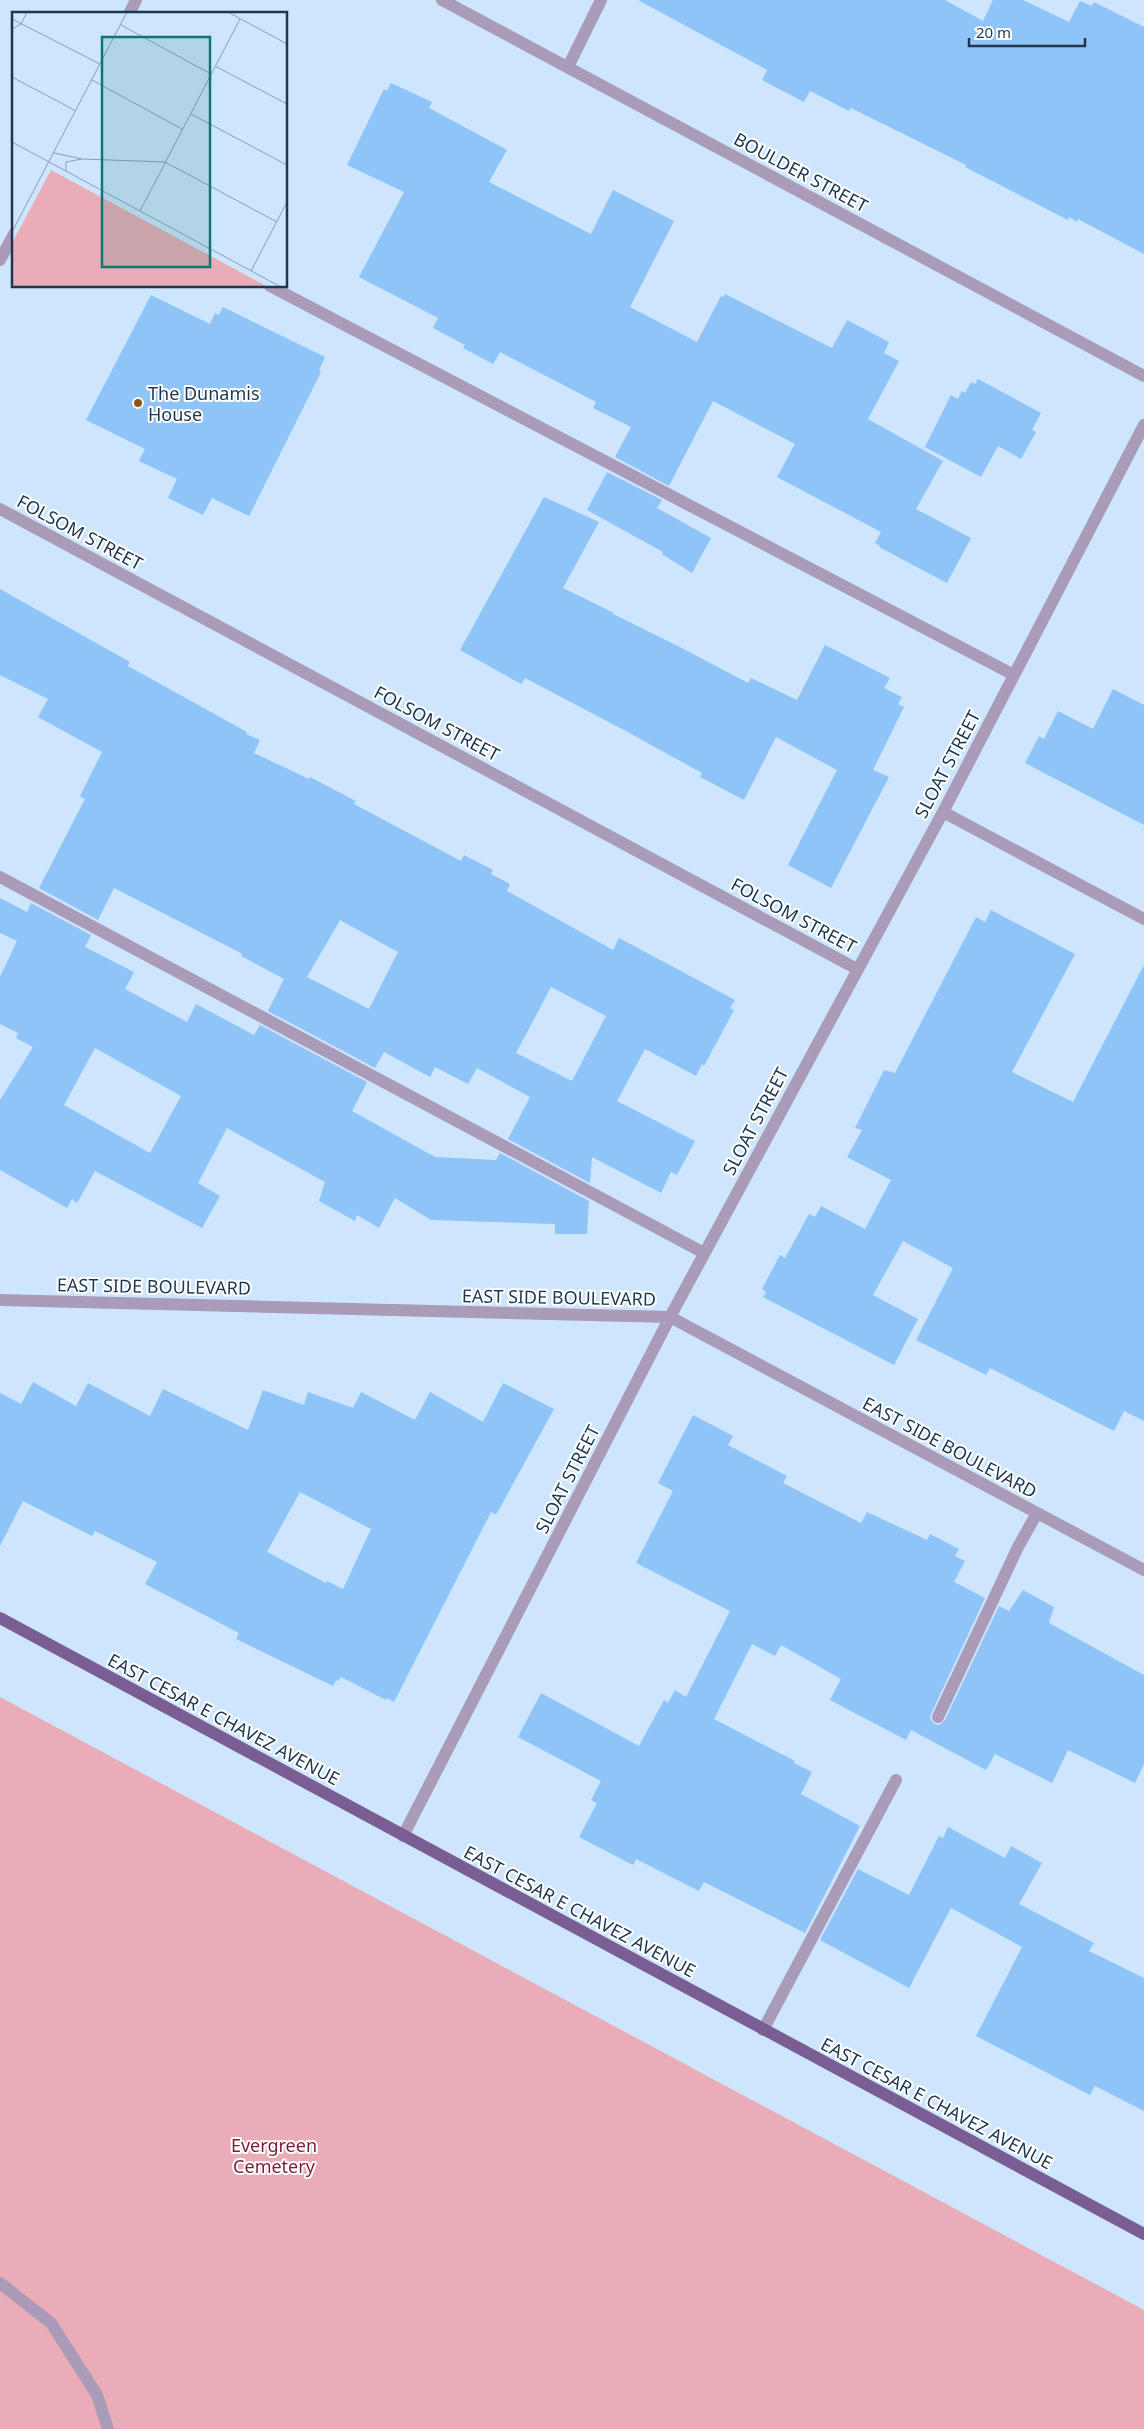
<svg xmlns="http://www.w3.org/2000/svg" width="1144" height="2429" font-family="'Noto Sans',sans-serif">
	<rect width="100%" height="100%" fill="#cee6fd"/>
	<path fill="#eaacb6" d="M 0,1697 L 1144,2310 L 1144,2429 L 0,2429 Z"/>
	<path fill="#8ec4f8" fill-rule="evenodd" d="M 638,0 L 945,0 L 983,21 L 993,0 L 1023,0 L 1069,22 L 1080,1 L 1092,6 L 1094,2 L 1144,27 L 1144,254 L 1078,219 L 1077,222 L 1069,217 L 1068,220 L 965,167 L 966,165 L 851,108 L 849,111 L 810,91 L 804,102 L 762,80 L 767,70 Z
		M 391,83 L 432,102 L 429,108 L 507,150 L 489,182 L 591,234 L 613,190 L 674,221 L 630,307 L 697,342 L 721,296 L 723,297 L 725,294 L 832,348 L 847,320 L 889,342 L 884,353 L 899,361 L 868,419 L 943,461 L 916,509 L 971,538 L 947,583 L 879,547 L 880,546 L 875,543 L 881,532 L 777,477 L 795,444 L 713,401 L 669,486 L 615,457 L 631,427 L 593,408 L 596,402 L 500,352 L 493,364 L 463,348 L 465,345 L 433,328 L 438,318 L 359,277 L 404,192 L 347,165 L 384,89 L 387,91 Z
		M 151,295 L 210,324 L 215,313 L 219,315 L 223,307 L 325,357 L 319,370 L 321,372 L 249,516 L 212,498 L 203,515 L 168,498 L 177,479 L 139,461 L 145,449 L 86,420 Z
		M 978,379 L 1041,413 L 1032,430 L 1036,432 L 1021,459 L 998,446 L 981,477 L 925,447 L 951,395 L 958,399 L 962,391 L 965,393 L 971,382 L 975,384 Z
		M 607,472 L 662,500 L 657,508 L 711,538 L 692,573 L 662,554 L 663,552 L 587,510 Z
		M 544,497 L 599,522 L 563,588 L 614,613 L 613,614 L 678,646 L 748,683 L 751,678 L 797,700 L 825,645 L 890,678 L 884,688 L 902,697 L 898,704 L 904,707 L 873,770 L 889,777 L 831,888 L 788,865 L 837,770 L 776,737 L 744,800 L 700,777 L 702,773 L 624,730 L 525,678 L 521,684 L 460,650 Z
		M 0,589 L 130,662 L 128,666 L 247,732 L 246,734 L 260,740 L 254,753 L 309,779 L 310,777 L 356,801 L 354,804 L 461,861 L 464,855 L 493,870 L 491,874 L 510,884 L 507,891 L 613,950 L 619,938 L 735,1000 L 730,1008 L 734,1010 L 704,1066 L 702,1064 L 696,1076 L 645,1049 L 617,1101 L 695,1141 L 677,1175 L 671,1172 L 661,1193 L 592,1157 L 590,1183 L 508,1139 L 530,1097 L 477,1068 L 468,1084 L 435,1067 L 430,1077 L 384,1052 L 375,1068 L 268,1011 L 284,979 L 241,956 L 242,954 L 237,951 L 114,888 L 98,920 L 39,888 L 85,799 L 80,796 L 102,752 L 38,717 L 48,699 L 0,675 ZM 340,920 L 398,952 L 369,1009 L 307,977 ZM 551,987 L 606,1016 L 572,1081 L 516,1053 Z
		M 1113,689 L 1144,705 L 1144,825 L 1025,763 L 1039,736 L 1044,739 L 1058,711 L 1093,729 Z
		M 0,898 L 27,912 L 31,903 L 91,935 L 85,947 L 134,972 L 125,989 L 187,1022 L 196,1004 L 254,1035 L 260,1025 L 367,1082 L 352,1111 L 435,1157 L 496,1160 L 500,1153 L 589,1201 L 587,1234 L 555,1234 L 555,1224 L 431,1220 L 395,1198 L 379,1228 L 357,1215 L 355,1221 L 319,1201 L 325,1182 L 227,1128 L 198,1183 L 220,1196 L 202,1228 L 95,1171 L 77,1203 L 72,1199 L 67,1208 L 0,1170 L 0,1100 L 33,1047 L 16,1038 L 18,1033 L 0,1024 L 0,977 L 17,941 L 0,933 ZM 95,1048 L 181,1096 L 150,1153 L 64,1105 Z
		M 991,910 L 1075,954 L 1012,1072 L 1073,1102 L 1144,965 L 1144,1421 L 1124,1411 L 1114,1431 L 990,1368 L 986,1375 L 916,1340 L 953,1268 L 903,1241 L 873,1295 L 918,1319 L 894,1365 L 763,1297 L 766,1292 L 762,1289 L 780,1255 L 785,1258 L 809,1214 L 815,1217 L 821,1206 L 865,1229 L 891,1180 L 847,1157 L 862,1130 L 855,1128 L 884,1070 L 895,1073 L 976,917 L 985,922 Z
		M 33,1382 L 76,1406 L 88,1383 L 150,1416 L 163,1389 L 248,1430 L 263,1390 L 304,1405 L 308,1392 L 353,1408 L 361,1392 L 415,1420 L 430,1392 L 483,1422 L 503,1383 L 554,1409 L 496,1515 L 491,1512 L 394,1702 L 387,1698 L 386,1700 L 341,1677 L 338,1681 L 336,1680 L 333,1686 L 236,1639 L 239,1633 L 145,1584 L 157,1562 L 95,1531 L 92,1536 L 23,1501 L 0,1546 L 0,1393 L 21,1404 ZM 300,1492 L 371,1529 L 343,1589 L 327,1581 L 326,1583 L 267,1552 Z
		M 693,1415 L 733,1436 L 728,1445 L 787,1476 L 783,1483 L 861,1523 L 867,1512 L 927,1540 L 930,1534 L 959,1549 L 955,1556 L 965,1561 L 954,1582 L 985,1598 L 931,1714 L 930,1718 L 934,1724 L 939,1725 L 945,1720 L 999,1606 L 1009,1611 L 1023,1590 L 1054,1607 L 1049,1623 L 1144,1675 L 1144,1764 L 1135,1783 L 1068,1750 L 1052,1783 L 995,1754 L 986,1770 L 911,1730 L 906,1740 L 830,1700 L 841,1679 L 781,1645 L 775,1656 L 752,1644 L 714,1719 L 795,1761 L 794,1763 L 812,1772 L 801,1794 L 860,1826 L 805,1933 L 704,1882 L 699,1891 L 636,1859 L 633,1865 L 579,1837 L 597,1803 L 591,1800 L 601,1781 L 518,1737 L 541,1693 L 639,1746 L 664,1700 L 668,1703 L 675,1690 L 686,1697 L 730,1611 L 636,1563 L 673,1491 L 658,1483 Z
		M 948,1827 L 1005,1858 L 1011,1846 L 1042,1863 L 1019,1904 L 1094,1943 L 1089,1951 L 1144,1978 L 1144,2111 L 1095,2086 L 1090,2095 L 976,2036 L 1022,1947 L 951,1908 L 909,1988 L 820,1940 L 858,1869 L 909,1895 L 939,1836 L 943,1838 Z"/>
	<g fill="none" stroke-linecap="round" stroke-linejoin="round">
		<path stroke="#aa9bb8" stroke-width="12" d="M 442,0 L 1144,376
			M 129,14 L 136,0
			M 568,67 L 601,0
			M 0,260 L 14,234
			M 270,286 L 1014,675
			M 0,509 L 857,969
			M 943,812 L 1144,919
			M 0,877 L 704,1253
			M 0,1300 L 670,1317 L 1144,1570
			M 938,1717 L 1018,1547 L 1037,1513
			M 403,1836 L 670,1317 L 943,812 L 1144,425
			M 763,2030 L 896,1780
			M 0,2283 L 51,2323 L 97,2395 L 108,2429"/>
		<path stroke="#7a5e93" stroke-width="12" d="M 0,1618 L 1144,2234"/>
	</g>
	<circle fill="#8f590d" stroke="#fff" stroke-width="2" cx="138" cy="403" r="5"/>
	<g text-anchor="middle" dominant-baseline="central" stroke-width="4" stroke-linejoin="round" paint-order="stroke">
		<g font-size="18" fill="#1f374e" stroke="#fff">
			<text transform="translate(801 172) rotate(28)">BOULDER STREET</text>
			<text transform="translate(80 532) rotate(28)">FOLSOM STREET</text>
			<text transform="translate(437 723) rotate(28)">FOLSOM STREET</text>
			<text transform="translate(947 764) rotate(-62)">SLOAT STREET</text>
			<text transform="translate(794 915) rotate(28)">FOLSOM STREET</text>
			<text transform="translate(755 1121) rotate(-62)">SLOAT STREET</text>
			<text transform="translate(154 1286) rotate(1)">EAST SIDE BOULEVARD</text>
			<text transform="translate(559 1297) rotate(1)">EAST SIDE BOULEVARD</text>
			<text transform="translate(950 1447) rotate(28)">EAST SIDE BOULEVARD</text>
			<text transform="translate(567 1479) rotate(-63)">SLOAT STREET</text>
			<text transform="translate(224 1719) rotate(28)">EAST CESAR E CHAVEZ AVENUE</text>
			<text transform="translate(580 1911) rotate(28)">EAST CESAR E CHAVEZ AVENUE</text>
			<text transform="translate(937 2103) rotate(28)">EAST CESAR E CHAVEZ AVENUE</text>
		</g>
		<g font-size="18" fill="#1f374e" stroke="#fff" text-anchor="start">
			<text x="148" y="393">The Dunamis<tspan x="148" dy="21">House</tspan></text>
		</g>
		<g font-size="18" fill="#761d37" stroke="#fff">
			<text x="274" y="2145">Evergreen<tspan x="274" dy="21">Cemetery</tspan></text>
		</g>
	</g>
	<g transform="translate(12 12)">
		<rect width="275" height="275" fill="#cee6fd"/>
		<path d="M 39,158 L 256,275 L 0,275 L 0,231 Z" fill="#eaacb6"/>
		<path fill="none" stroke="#88a0b7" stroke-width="1" d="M 216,0 L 275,32M 0,7 L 88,52M 109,13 L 199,62M 0,17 L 9,12 L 15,0M 203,54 L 275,92M 0,65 L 64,99M 80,68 L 170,117M 179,102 L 275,153M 0,130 L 269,275M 42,141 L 70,147M 54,159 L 54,150 L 70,147 L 153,150 L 265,210M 128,199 L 228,7M 0,220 L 115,0M 239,259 L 275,190"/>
		<path fill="#0f766e" fill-opacity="0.15" stroke="#0f766e" stroke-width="2.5" d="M 90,25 L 198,25 L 198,255 L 90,255 Z"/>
		<rect width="275" height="275" fill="none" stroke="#1f374e" stroke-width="2.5"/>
	</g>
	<path d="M969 38v8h116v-8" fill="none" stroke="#1f374e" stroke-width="2.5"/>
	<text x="976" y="38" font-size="15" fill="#1f374e" stroke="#ffffff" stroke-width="4" paint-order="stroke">20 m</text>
</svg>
